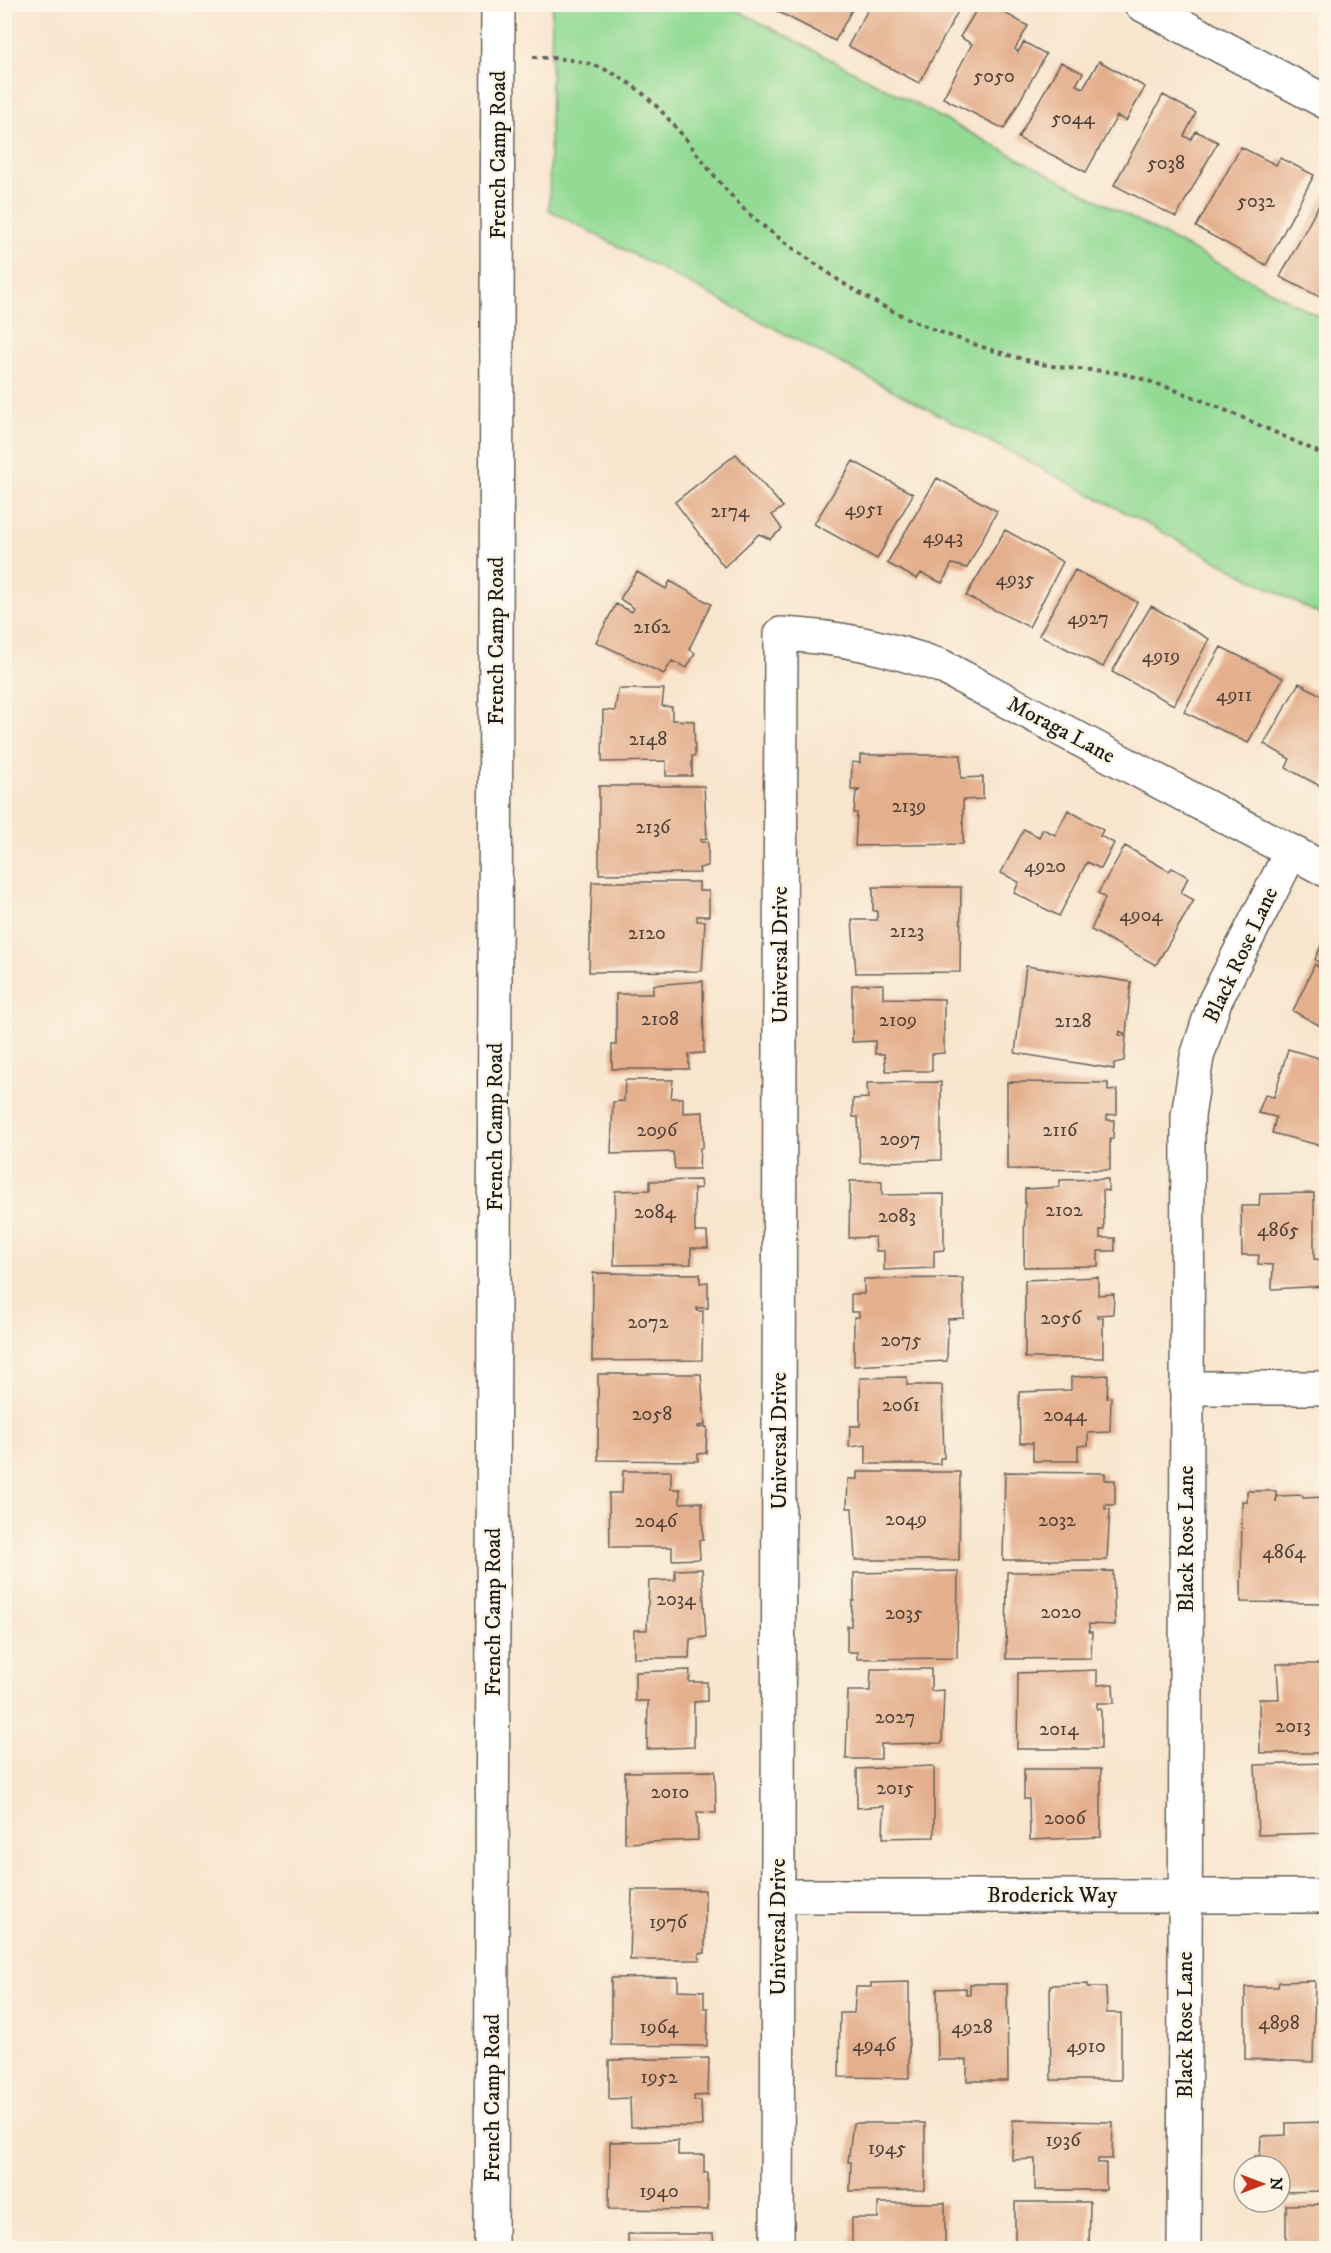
<svg xmlns="http://www.w3.org/2000/svg" width="1331" height="2253" font-family="'IM FELL DW Pica',serif">
	<rect width="100%" height="100%" fill="#fcf5e5"/>
	<filter id="ink" filterUnits="userSpaceOnUse"><feTurbulence type="fractalNoise" baseFrequency=".0167" numOctaves="2"/><feDisplacementMap in="SourceGraphic" scale="12" xChannelSelector="R" yChannelSelector="G"/><feConvolveMatrix kernelMatrix="1 2 1 2 8 2 1 2 1" color-interpolation-filters="sRGB"/></filter>
	<filter id="wash" filterUnits="userSpaceOnUse"><feTurbulence type="fractalNoise" baseFrequency=".008" numOctaves="4" result="noise"/><feDisplacementMap in="SourceGraphic" scale="24" xChannelSelector="R" yChannelSelector="G"/><feGaussianBlur stdDeviation="1.35" result="paint"/><feColorMatrix in="noise" values="0 0 0 0 0 0 0 0 0 0 0 0 0 0 0 0 0 1.4 0 .05"/><feComposite in="paint" operator="in"/></filter>
	<g filter="url(#wash)">
		<rect width="100%" height="100%" fill="#f8e5ce"/>
		<path fill="#93da94" stroke="#587b58" stroke-width="1.5" d="M 552,5 L 727,5 L 1326,320 L 1326,618 L 549,210 Z"/>
		<g id="blocks">
			<path fill="#e4af8d" d="M 763,4 L 855,4 L 835,41 Z
				M 871,4 L 962,4 L 919,83 L 848,46 Z
				M 980,4 L 989,4 L 1028,26 L 1015,49 L 1018,52 L 1024,42 L 1046,54 L 1004,129 L 943,98 L 972,44 L 960,37 Z
				M 1099,61 L 1145,87 L 1126,121 L 1117,116 L 1086,172 L 1018,138 L 1061,62 L 1083,73 L 1076,85 L 1083,88 Z
				M 1163,95 L 1196,113 L 1184,136 L 1191,139 L 1196,131 L 1218,142 L 1176,217 L 1114,185 Z
				M 1241,147 L 1276,165 L 1280,158 L 1314,175 L 1266,265 L 1196,227 Z
				M 1326,192 L 1326,300 L 1280,277 Z
				M 736,454 L 783,507 L 772,515 L 782,529 L 770,539 L 759,534 L 724,567 L 675,502 Z
				M 853,461 L 913,494 L 877,559 L 814,524 Z
				M 937,478 L 997,511 L 967,568 L 952,564 L 942,583 L 921,573 L 917,579 L 887,563 Z
				M 1005,530 L 1063,562 L 1029,627 L 966,596 Z
				M 1075,570 L 1137,602 L 1103,667 L 1039,635 Z
				M 637,572 L 666,589 L 670,581 L 711,604 L 689,649 L 695,653 L 687,668 L 672,661 L 664,674 L 596,642 L 616,604 L 632,612 L 634,608 L 620,599 Z
				M 1151,606 L 1209,639 L 1174,705 L 1112,672 Z
				M 1221,647 L 1283,678 L 1248,743 L 1184,712 Z
				M 1299,683 L 1326,698 L 1326,778 L 1322,787 L 1286,768 L 1290,759 L 1264,744 Z
				M 618,689 L 664,689 L 662,706 L 672,707 L 672,720 L 694,721 L 695,756 L 692,756 L 692,776 L 666,776 L 666,761 L 602,762 L 603,710 L 615,711 Z
				M 860,755 L 961,755 L 961,778 L 983,777 L 983,799 L 963,800 L 963,844 L 855,846 L 857,813 L 854,813 L 856,792 L 860,790 L 851,790 L 852,762 L 860,763 Z
				M 599,786 L 704,786 L 707,838 L 701,839 L 701,842 L 708,842 L 708,866 L 699,868 L 700,873 L 599,874 Z
				M 1068,810 L 1103,830 L 1100,836 L 1114,843 L 1101,869 L 1087,862 L 1059,916 L 1014,893 L 1019,882 L 1001,873 L 1024,829 L 1039,837 L 1043,829 L 1055,835 Z
				M 1125,846 L 1169,871 L 1172,868 L 1188,877 L 1181,893 L 1194,900 L 1156,965 L 1091,930 L 1105,898 L 1098,893 Z
				M 592,882 L 699,882 L 699,891 L 709,891 L 709,916 L 697,916 L 697,921 L 705,921 L 702,971 L 589,972 Z
				M 873,887 L 961,887 L 960,972 L 856,973 L 852,920 L 877,920 L 877,911 L 873,911 Z
				M 1326,935 L 1326,1029 L 1293,1011 L 1315,964 L 1318,967 L 1319,963 L 1315,959 Z
				M 1026,966 L 1131,982 L 1126,1034 L 1120,1031 L 1119,1035 L 1126,1036 L 1124,1061 L 1114,1063 L 1114,1069 L 1015,1053 Z
				M 703,981 L 704,1053 L 689,1054 L 689,1069 L 612,1069 L 612,1045 L 616,1045 L 616,994 L 653,994 L 653,985 Z
				M 883,984 L 883,998 L 944,999 L 944,1053 L 932,1054 L 932,1071 L 886,1071 L 884,1054 L 875,1054 L 875,1041 L 852,1042 L 852,985 Z
				M 1288,1049 L 1326,1060 L 1326,1147 L 1272,1133 L 1276,1117 L 1258,1113 L 1265,1095 L 1274,1097 Z
				M 625,1080 L 673,1080 L 671,1098 L 683,1098 L 683,1113 L 703,1112 L 703,1147 L 700,1148 L 699,1169 L 675,1169 L 673,1152 L 611,1154 L 613,1102 L 624,1101 Z
				M 941,1082 L 941,1160 L 860,1163 L 858,1117 L 853,1117 L 853,1099 L 868,1098 L 867,1083 Z
				M 1007,1082 L 1108,1083 L 1108,1091 L 1117,1090 L 1117,1114 L 1107,1115 L 1107,1120 L 1114,1120 L 1113,1139 L 1110,1139 L 1110,1170 L 1007,1169 Z
				M 1108,1179 L 1108,1191 L 1103,1190 L 1104,1230 L 1100,1230 L 1100,1238 L 1115,1238 L 1115,1251 L 1098,1251 L 1098,1266 L 1024,1267 L 1025,1189 L 1060,1187 L 1060,1180 Z
				M 700,1180 L 701,1188 L 694,1189 L 695,1232 L 707,1232 L 708,1248 L 691,1248 L 691,1264 L 614,1265 L 615,1191 L 650,1190 L 650,1181 Z
				M 850,1181 L 882,1181 L 882,1195 L 944,1194 L 944,1250 L 934,1251 L 934,1268 L 884,1270 L 884,1251 L 876,1251 L 875,1237 L 849,1238 Z
				M 1314,1193 L 1314,1259 L 1326,1260 L 1326,1286 L 1272,1289 L 1273,1265 L 1258,1264 L 1259,1255 L 1242,1255 L 1241,1206 L 1259,1206 L 1260,1194 Z
				M 593,1273 L 700,1274 L 700,1283 L 708,1282 L 708,1308 L 697,1308 L 697,1311 L 703,1311 L 702,1360 L 592,1361 Z
				M 1098,1277 L 1098,1295 L 1114,1294 L 1113,1314 L 1097,1315 L 1098,1318 L 1103,1317 L 1103,1358 L 1025,1358 L 1025,1280 Z
				M 963,1278 L 964,1318 L 948,1319 L 947,1361 L 854,1366 L 854,1317 L 859,1317 L 859,1312 L 851,1312 L 851,1294 L 864,1294 L 864,1279 Z
				M 598,1374 L 701,1374 L 705,1425 L 698,1426 L 698,1428 L 707,1427 L 706,1453 L 698,1454 L 698,1461 L 598,1460 Z
				M 1108,1375 L 1107,1398 L 1111,1397 L 1110,1432 L 1088,1433 L 1088,1445 L 1078,1446 L 1078,1461 L 1033,1461 L 1033,1443 L 1020,1443 L 1019,1392 L 1071,1390 L 1071,1377 Z
				M 907,1377 L 907,1385 L 942,1385 L 944,1458 L 940,1458 L 940,1464 L 866,1464 L 866,1445 L 849,1447 L 850,1426 L 860,1426 L 860,1378 Z
				M 623,1471 L 671,1471 L 671,1489 L 680,1489 L 680,1503 L 702,1502 L 703,1540 L 699,1540 L 700,1559 L 672,1560 L 672,1547 L 610,1547 L 609,1493 L 622,1493 Z
				M 857,1472 L 960,1472 L 959,1560 L 855,1560 L 852,1508 L 847,1508 L 848,1479 L 857,1479 Z
				M 1005,1472 L 1105,1473 L 1105,1480 L 1115,1480 L 1115,1505 L 1105,1505 L 1105,1509 L 1110,1509 L 1107,1560 L 1003,1560 Z
				M 1247,1491 L 1276,1491 L 1276,1502 L 1277,1496 L 1302,1495 L 1303,1498 L 1326,1497 L 1326,1603 L 1241,1602 L 1242,1501 L 1247,1502 Z
				M 702,1569 L 706,1637 L 690,1639 L 689,1658 L 634,1658 L 634,1630 L 647,1630 L 649,1581 L 675,1580 L 675,1570 Z
				M 958,1571 L 957,1658 L 857,1659 L 857,1652 L 847,1652 L 847,1626 L 851,1626 L 852,1601 L 854,1601 L 854,1573 Z
				M 1113,1571 L 1115,1625 L 1089,1624 L 1089,1632 L 1092,1632 L 1091,1658 L 1006,1659 L 1007,1572 Z
				M 1277,1664 L 1326,1664 L 1326,1753 L 1260,1753 L 1259,1699 L 1279,1699 Z
				M 871,1669 L 931,1669 L 931,1691 L 944,1690 L 942,1743 L 881,1744 L 881,1759 L 846,1759 L 848,1691 L 870,1691 Z
				M 690,1670 L 689,1682 L 707,1682 L 707,1701 L 694,1702 L 694,1747 L 647,1749 L 648,1701 L 635,1701 L 635,1672 Z
				M 1097,1670 L 1097,1685 L 1113,1684 L 1114,1703 L 1097,1703 L 1097,1709 L 1101,1708 L 1101,1749 L 1017,1749 L 1018,1673 Z
				M 1326,1763 L 1326,1833 L 1258,1835 L 1255,1765 Z
				M 934,1766 L 934,1837 L 883,1838 L 884,1806 L 857,1808 L 857,1769 Z
				M 1024,1769 L 1101,1769 L 1101,1837 L 1030,1840 L 1029,1799 L 1024,1799 Z
				M 715,1771 L 716,1813 L 697,1812 L 698,1840 L 625,1843 L 625,1772 Z
				M 632,1890 L 705,1890 L 705,1953 L 699,1953 L 700,1960 L 630,1960 Z
				M 678,1977 L 678,1990 L 704,1991 L 704,2008 L 708,2008 L 707,2046 L 611,2045 L 611,1978 Z
				M 1315,1981 L 1313,2062 L 1245,2059 L 1245,1987 L 1278,1987 L 1279,1982 Z
				M 909,1982 L 909,2078 L 839,2077 L 840,2013 L 854,2013 L 856,1987 L 871,1987 L 871,1983 Z
				M 970,1984 L 1007,1984 L 1008,2081 L 967,2081 L 967,2060 L 938,2060 L 937,1989 L 966,1988 L 966,1995 L 970,1995 Z
				M 1088,1984 L 1088,1987 L 1106,1987 L 1107,2013 L 1121,2013 L 1121,2080 L 1051,2080 L 1050,1985 Z
				M 709,2058 L 708,2095 L 694,2096 L 694,2101 L 701,2101 L 702,2126 L 631,2127 L 630,2098 L 609,2099 L 609,2060 Z
				M 1013,2120 L 1113,2122 L 1112,2159 L 1098,2159 L 1098,2163 L 1106,2163 L 1106,2190 L 1035,2190 L 1035,2159 L 1012,2160 Z
				M 1326,2122 L 1326,2191 L 1280,2192 L 1280,2166 L 1255,2166 L 1255,2156 L 1260,2156 L 1261,2136 L 1286,2135 L 1286,2123 Z
				M 853,2123 L 925,2123 L 925,2190 L 850,2191 L 851,2162 L 848,2162 Z
				M 678,2141 L 678,2155 L 704,2155 L 704,2173 L 708,2173 L 708,2210 L 609,2209 L 610,2142 Z
				M 1015,2202 L 1090,2202 L 1089,2248 L 1015,2248 Z
				M 878,2203 L 945,2203 L 945,2248 L 852,2248 L 852,2218 L 878,2218 Z
				M 1326,2204 L 1326,2248 L 1286,2248 L 1286,2205 Z
				M 628,2234 L 713,2234 L 714,2248 L 628,2248 Z"/>
		</g>
	</g>
	<g filter="url(#ink)">
		<use href="#blocks" fill-opacity="0" stroke="#69625a" stroke-width="1.5"/>
		<g fill="none" stroke-linecap="round" stroke-linejoin="round">
			<defs>
				<path id="street" d="M 1141,4 L 1326,102
					M 1186,1388 L 1326,1388
					M 778,1896 L 1326,1896
					M 777,2248 L 781,634 C 841,637 885,647 941,666 L 1326,870
					M 1184,2248 L 1188,1116 L 1197,1057 L 1215,1001 L 1291,852"/>
				<path id="secondary" d="M 491,2248 L 498,4"/>
			</defs>
			<use href="#street" stroke="#69625a" stroke-width="36"/>
			<use href="#secondary" stroke="#69625a" stroke-width="36"/>
			<path stroke="#69625a" stroke-width="4" stroke-dasharray="4.5 4.5" stroke-linecap="butt" d="M 533,57 C 555,58 576,59 596,66 C 662,89 696,162 744,209 C 766,231 808,258 834,277 C 893,318 973,347 1042,364 C 1071,371 1103,368 1132,376 C 1195,394 1256,424 1316,451 L 1326,460"/>
			<use href="#street" stroke="#fff" stroke-width="33"/>
			<use href="#secondary" stroke="#fff" stroke-width="33"/>
		</g>
	</g>
	<g text-anchor="middle" dominant-baseline="central" stroke-width="5" stroke-linejoin="round" paint-order="stroke">
		<g font-size="20" fill="#4e4138">
			<text x="994" y="76">5050</text>
			<text x="1073" y="118">5044</text>
			<text x="1166" y="163">5038</text>
			<text x="1256" y="201">5032</text>
			<text x="864" y="509">4951</text>
			<text x="730" y="511">2174</text>
			<text x="943" y="537">4943</text>
			<text x="1015" y="579">4935</text>
			<text x="1088" y="618">4927</text>
			<text x="652" y="627">2162</text>
			<text x="1161" y="656">4919</text>
			<text x="1234" y="695">4911</text>
			<text x="648" y="739">2148</text>
			<text x="909" y="806">2139</text>
			<text x="653" y="827">2136</text>
			<text x="1045" y="866">4920</text>
			<text x="1141" y="915">4904</text>
			<text x="907" y="931">2123</text>
			<text x="647" y="933">2120</text>
			<text x="660" y="1019">2108</text>
			<text x="898" y="1020">2109</text>
			<text x="1073" y="1021">2128</text>
			<text x="657" y="1130">2096</text>
			<text x="1060" y="1130">2116</text>
			<text x="900" y="1139">2097</text>
			<text x="1064" y="1210">2102</text>
			<text x="655" y="1212">2084</text>
			<text x="897" y="1216">2083</text>
			<text x="1278" y="1230">4865</text>
			<text x="1061" y="1318">2056</text>
			<text x="648" y="1322">2072</text>
			<text x="901" y="1340">2075</text>
			<text x="901" y="1405">2061</text>
			<text x="652" y="1414">2058</text>
			<text x="1065" y="1415">2044</text>
			<text x="906" y="1519">2049</text>
			<text x="1057" y="1520">2032</text>
			<text x="656" y="1521">2046</text>
			<text x="1284" y="1552">4864</text>
			<text x="676" y="1599">2034</text>
			<text x="1061" y="1612">2020</text>
			<text x="904" y="1613">2035</text>
			<text x="895" y="1717">2027</text>
			<text x="1293" y="1726">2013</text>
			<text x="1059" y="1729">2014</text>
			<text x="895" y="1788">2015</text>
			<text x="670" y="1792">2010</text>
			<text x="1065" y="1818">2006</text>
			<text x="668" y="1922">1976</text>
			<text x="1279" y="2023">4898</text>
			<text x="659" y="2027">1964</text>
			<text x="972" y="2027">4928</text>
			<text x="874" y="2045">4946</text>
			<text x="1086" y="2046">4910</text>
			<text x="659" y="2077">1952</text>
			<text x="1063" y="2140">1936</text>
			<text x="887" y="2148">1945</text>
			<text x="659" y="2191">1940</text>
		</g>
		<g font-size="22" fill="#1c1c1c" stroke="#fcf5e5">
			<text transform="translate(498 155) rotate(-90)">French Camp Road</text>
			<text transform="translate(496 641) rotate(-90)">French Camp Road</text>
			<text transform="translate(1061 730) rotate(28)">Moraga Lane</text>
			<text transform="translate(780 955) rotate(-90)">Universal Drive</text>
			<text transform="translate(1241 955) rotate(-65)">Black Rose Lane</text>
			<text transform="translate(495 1127) rotate(-90)">French Camp Road</text>
			<text transform="translate(779 1441) rotate(-90)">Universal Drive</text>
			<text transform="translate(1186 1539) rotate(-90)">Black Rose Lane</text>
			<text transform="translate(493 1612) rotate(-90)">French Camp Road</text>
			<text x="1052" y="1895">Broderick Way</text>
			<text transform="translate(778 1927) rotate(-90)">Universal Drive</text>
			<text transform="translate(1185 2025) rotate(-90)">Black Rose Lane</text>
			<text transform="translate(492 2098) rotate(-90)">French Camp Road</text>
		</g>
	</g>
	<rect width="1331" height="2253" fill="none" stroke="#fcf5e5" stroke-width="24"/>
	<g transform="translate(1262 2184) rotate(90)"><circle r="28" fill="#fcf5e5" stroke="#a29e95" stroke-width="1.5"/>
	<path d="M0-4.5L10 22L0 15L-10 22Z" fill="#c8321e"/>
	<text y="-9" font-size="16" font-weight="bold" text-anchor="middle" fill="#1c1c1c">N</text>
	</g>
</svg>
